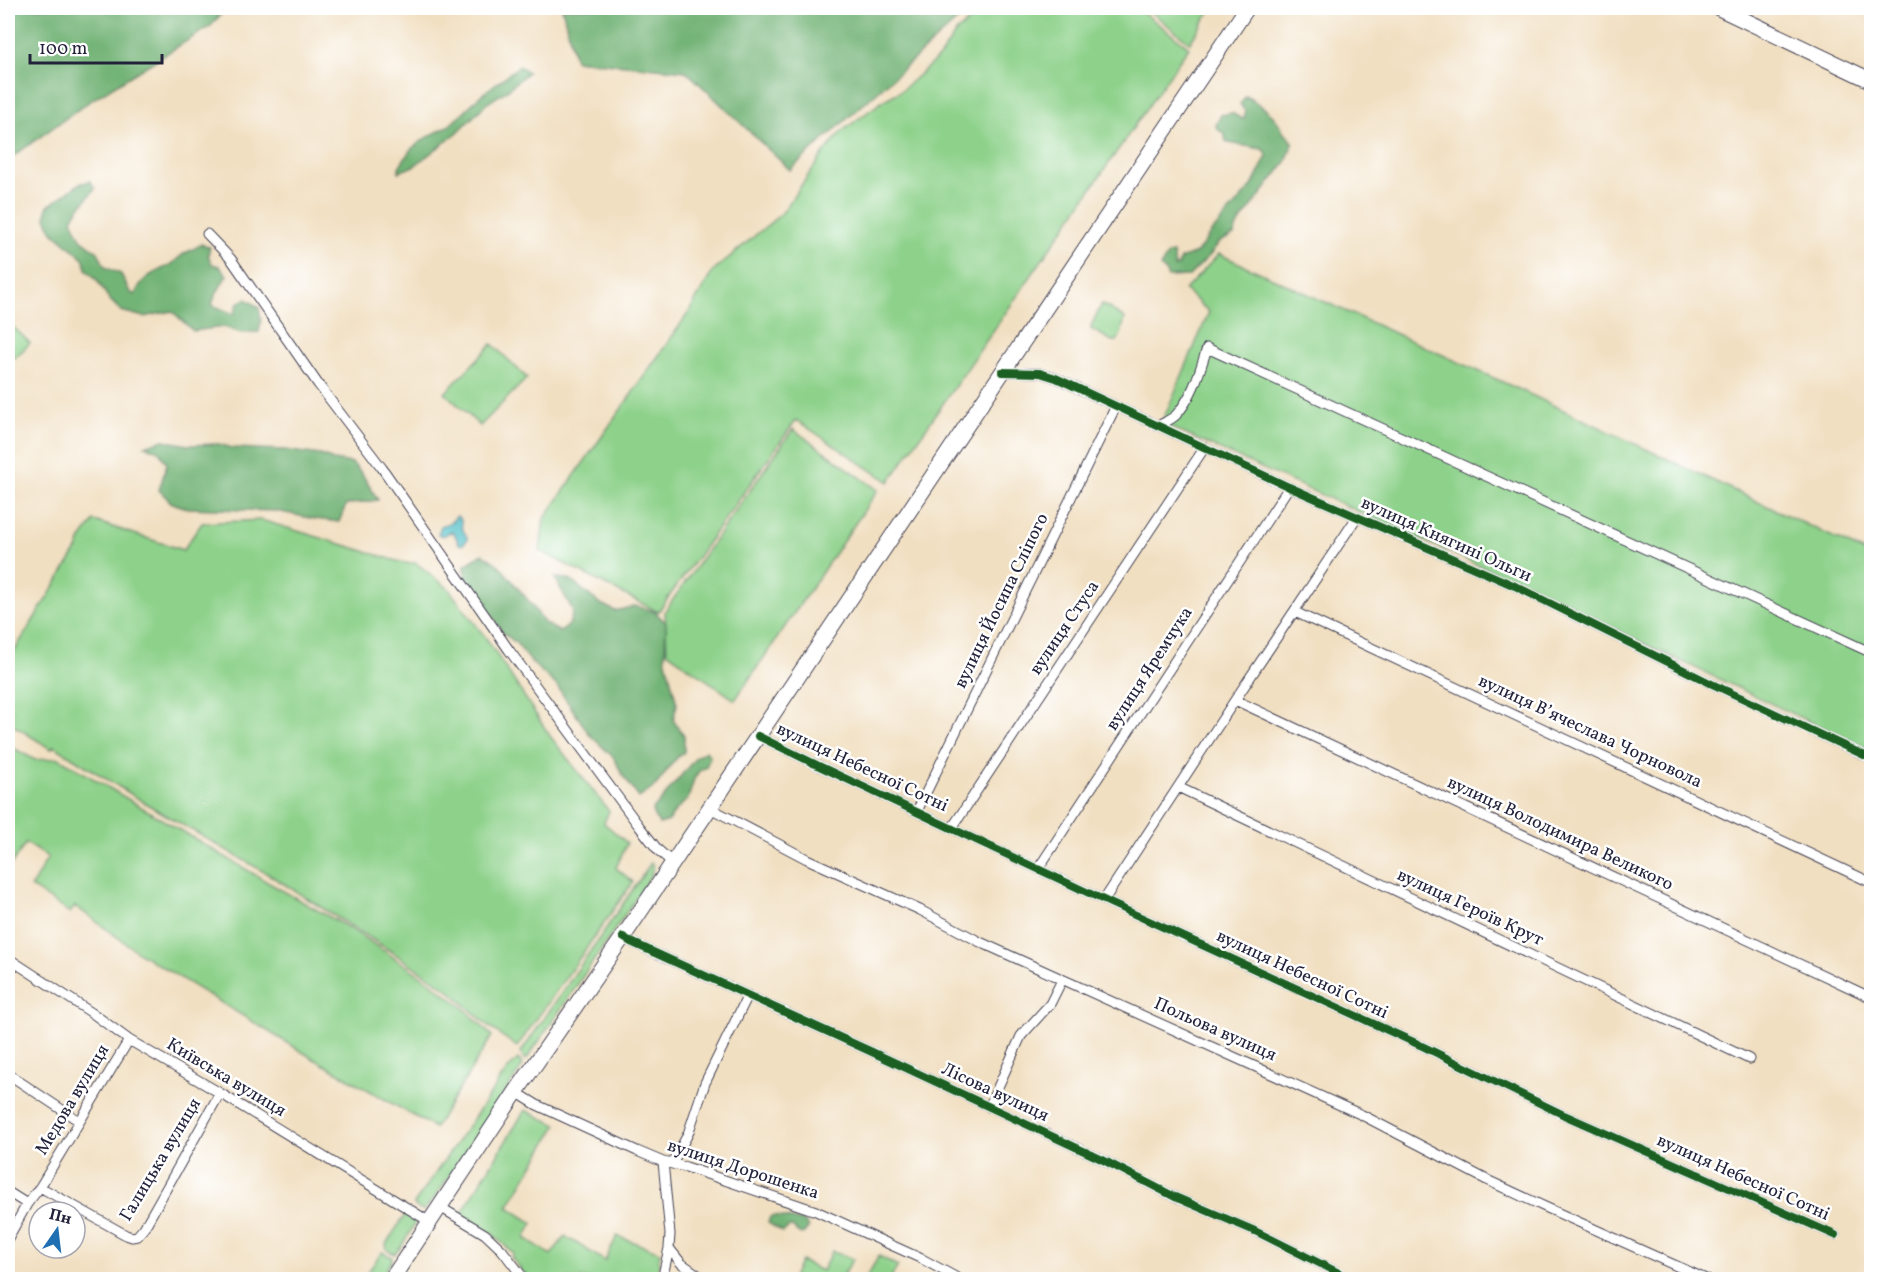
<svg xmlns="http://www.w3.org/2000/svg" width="1879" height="1287" font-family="Vollkorn,serif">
	<rect width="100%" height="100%" fill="#fff"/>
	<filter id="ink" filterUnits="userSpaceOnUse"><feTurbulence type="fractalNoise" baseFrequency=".0167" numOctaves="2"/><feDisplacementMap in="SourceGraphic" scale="12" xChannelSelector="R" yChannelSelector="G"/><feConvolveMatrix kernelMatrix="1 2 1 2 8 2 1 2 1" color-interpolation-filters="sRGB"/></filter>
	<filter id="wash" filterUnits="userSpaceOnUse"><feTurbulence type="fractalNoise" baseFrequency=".008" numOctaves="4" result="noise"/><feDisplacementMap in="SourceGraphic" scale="24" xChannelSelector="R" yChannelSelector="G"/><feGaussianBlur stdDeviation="1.35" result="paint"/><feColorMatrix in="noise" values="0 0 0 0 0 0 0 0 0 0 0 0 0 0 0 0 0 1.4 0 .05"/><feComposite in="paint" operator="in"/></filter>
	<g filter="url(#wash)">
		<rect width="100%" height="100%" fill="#f1dfc1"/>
		<path fill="#8dd18a" stroke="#587a62" stroke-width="1.5" d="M 987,8 L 1137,8 L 1189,47 L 889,482 L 796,420 L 658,612 L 540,551 L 544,519 L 687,315 L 713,271 L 782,213 L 821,157 L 842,131 L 884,100 L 901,91 L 940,56 L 957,31 Z
			M 1146,8 L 1212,8 L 1190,43 Z
			M 1219,254 L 1527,393 L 1871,555 L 1871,751 L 1465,559 L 1169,427 L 1163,420 L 1209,312 L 1185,290 Z
			M 1102,304 L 1125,318 L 1121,334 L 1117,341 L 1112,341 L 1091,329 L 1091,326 Z
			M 8,322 L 30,343 L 15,358 L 8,351 Z
			M 492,344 L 527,378 L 480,426 L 445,393 Z
			M 793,429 L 878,490 L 735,700 L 667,652 L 665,611 Z
			M 261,520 L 404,563 L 416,563 L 448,588 L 486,638 L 550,736 L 609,811 L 604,823 L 627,843 L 616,868 L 633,882 L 517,1047 L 487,1025 L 450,991 L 392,952 L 273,877 L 145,803 L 54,746 L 51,749 L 8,722 L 8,661 L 78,548 L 81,539 L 94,521 L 183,550 L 202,523 Z
			M 8,745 L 35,760 L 59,758 L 269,883 L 351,929 L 429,981 L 464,1008 L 492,1036 L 435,1128 L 309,1056 L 139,953 L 75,906 L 70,913 L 31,887 L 48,857 L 26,843 L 10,866 L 8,865 Z
			M 651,863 L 653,865 L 652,873 L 645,885 L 529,1056 L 526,1060 L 524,1059 L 521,1052 Z
			M 518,1059 L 521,1062 L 522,1067 L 436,1196 L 423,1211 L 416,1207 L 414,1204 L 507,1070 Z
			M 525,1110 L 557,1125 L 508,1207 L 533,1223 L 525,1238 L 551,1255 L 565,1236 L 605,1261 L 617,1236 L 660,1252 L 657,1279 L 528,1279 L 511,1257 L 514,1254 L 491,1233 L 461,1214 Z
			M 407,1212 L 416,1218 L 417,1221 L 401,1247 L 395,1254 L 387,1250 L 386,1244 Z
			M 832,1251 L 853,1259 L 841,1279 L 797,1279 L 793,1277 L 801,1261 L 822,1271 Z
			M 382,1252 L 392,1257 L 392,1260 L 380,1279 L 363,1279 Z
			M 879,1256 L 898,1266 L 890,1279 L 865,1279 Z"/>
		<path fill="#72b376" stroke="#4a6a58" stroke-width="1.5" d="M 8,8 L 226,8 L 211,26 L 90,101 L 8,160 Z
			M 562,8 L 971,8 L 790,170 L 686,71 L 575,60 Z
			M 519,66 L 528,72 L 506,91 L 486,104 L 457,133 L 414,166 L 399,172 L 399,167 L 411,149 L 426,138 L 450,125 L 481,95 Z
			M 1246,96 C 1262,106 1278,116 1284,134 L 1286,134 L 1293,142 L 1286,162 L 1237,226 L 1234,235 L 1219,242 L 1211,254 L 1189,276 L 1168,277 L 1165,271 L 1160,267 L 1168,254 L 1173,253 L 1175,267 L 1178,266 L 1180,259 L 1197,253 L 1210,234 L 1252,186 L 1267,156 L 1266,152 L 1262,149 L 1229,143 L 1226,141 L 1224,133 L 1217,129 L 1216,125 L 1221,115 L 1232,113 L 1242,119 L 1245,117 L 1245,111 L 1240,104 Z
			M 90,181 L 95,188 C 88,199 77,207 72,220 L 81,239 L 98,252 L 105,267 L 121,274 L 130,292 L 135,295 C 142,276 153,274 170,265 C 174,263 177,259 181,256 C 187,251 195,249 201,244 L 210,247 L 208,255 L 212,264 L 219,266 L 227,275 L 215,296 L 212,305 L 234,314 L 238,303 L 246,299 L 259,307 L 261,321 L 259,332 L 241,333 L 224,327 L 193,331 L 172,311 L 144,317 L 121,311 L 109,299 L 97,280 L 86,269 L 84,259 L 53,232 L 46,218 L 47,207 L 79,184 Z
			M 163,440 L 188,445 L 219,444 L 232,448 L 284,450 L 321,455 L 333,460 L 352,463 L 362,474 L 378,500 L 346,505 L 339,522 L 315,519 L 276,511 L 187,508 L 172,503 L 159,490 L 167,464 L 159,451 L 145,446 Z
			M 483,554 L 499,565 L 532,605 L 544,623 L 560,632 L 569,625 L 573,611 L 555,578 L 569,579 L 599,603 L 615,611 L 636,606 L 655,612 L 666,623 L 665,657 L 677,704 L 673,720 L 684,735 L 684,752 C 670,761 666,775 655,786 C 650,791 644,794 639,798 L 622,774 L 614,758 L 590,735 L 556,685 L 532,663 L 516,643 L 503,633 L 476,591 L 465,578 L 465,565 Z
			M 706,751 L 710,757 L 706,767 L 699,771 L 694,779 L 688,799 L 675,811 L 669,821 L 659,824 L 653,814 L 653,810 L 697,756 Z
			M 776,1216 L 805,1222 L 808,1228 L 803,1234 L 799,1233 L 792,1227 L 789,1227 L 783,1232 L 768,1223 L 770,1217 Z"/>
		<path fill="#54c2c9" stroke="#3b7282" stroke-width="1.5" d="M 457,516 L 461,520 L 462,528 L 468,539 L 462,545 L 459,544 L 454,533 L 450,532 L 443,536 L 438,534 L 441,526 L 451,522 Z"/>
	</g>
	<g filter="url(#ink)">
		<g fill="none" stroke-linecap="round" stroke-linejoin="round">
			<defs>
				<path id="minor" d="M 207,234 L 231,259 L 318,384 L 382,468 L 509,650 L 639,826 L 658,850 L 673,863
					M 1002,372 L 1040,373 L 1056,378 L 1289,487 L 1515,586 L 1712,684 L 1872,759
					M 1160,425 C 1165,422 1172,419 1176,415 C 1193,397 1200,370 1207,348 L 1872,653
					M 1295,612 L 1872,883
					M 1235,700 L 1872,998
					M 758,736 L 819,766 L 1110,903 L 1420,1045 L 1564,1115 L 1835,1235
					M 1178,787 L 1749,1059
					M 710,808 L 807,859 L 920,910 L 980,942 L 1362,1115 L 1487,1180 L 1545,1207 L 1708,1280
					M 917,811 L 1116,406
					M 952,828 L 1205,447
					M 1038,869 L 1289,487
					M 1104,900 L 1235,700 L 1357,517
					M 623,937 L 631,942 L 872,1052 L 1103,1160 L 1175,1197 L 1255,1231 L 1353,1280
					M 8,958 L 95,1015 L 129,1040 L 220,1093 L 430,1222
					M 8,1074 L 79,1121
					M 516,1092 L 537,1105 L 637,1151 L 663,1162 L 686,1167 L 816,1211 L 922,1259 L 961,1280
					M 989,1107 L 1021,1036 L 1050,1004 L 1062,980
					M 672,1164 L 688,1134 L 705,1083 L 748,995
					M 40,1187 L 126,1235 L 132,1237 L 137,1236 L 144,1228 L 220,1093
					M 8,1192 L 27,1204
					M 440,1207 L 485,1234 L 502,1250 L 525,1280
					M 8,1238 L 27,1204 L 40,1187 L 129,1040
					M 669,1248 L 681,1263 L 705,1280
					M 662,1280 L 669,1248 L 670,1234 L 663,1162"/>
				<path id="primary" d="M 1719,8 L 1872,81
					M 391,1280 L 516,1092 L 623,937 L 1247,8"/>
			</defs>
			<use href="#minor" stroke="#413e4f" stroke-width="11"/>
			<use href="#primary" stroke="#413e4f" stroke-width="17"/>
			<use href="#minor" stroke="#fff" stroke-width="9"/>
			<use href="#primary" stroke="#fff" stroke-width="15"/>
			<defs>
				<path id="cycleway" d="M 1002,372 L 1040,373 L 1056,378 L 1289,487 L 1515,586 L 1712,684 L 1872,759
					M 758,736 L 819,766 L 1110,903 L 1420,1045 L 1564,1115 L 1835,1235
					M 623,937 L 631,942 L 872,1052 L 1103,1160 L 1175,1197 L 1255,1231 L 1353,1280"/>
			</defs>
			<use href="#cycleway" stroke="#fff" stroke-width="11"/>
			<use href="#cycleway" stroke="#1b5e20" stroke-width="8"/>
		</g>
	</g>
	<g text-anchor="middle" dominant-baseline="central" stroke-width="5" stroke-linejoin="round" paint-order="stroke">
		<g font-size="18" fill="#22223b" stroke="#fff">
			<text transform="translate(1446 540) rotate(24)">вулиця Княгині Ольги</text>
			<text transform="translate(1002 601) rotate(-64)">вулиця Йосипа Сліпого</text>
			<text transform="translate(1065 628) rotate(-56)">вулиця Стуса</text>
			<text transform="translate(1150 669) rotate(-57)">вулиця Яремчука</text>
			<text transform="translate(1590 732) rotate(25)">вулиця Вʼячеслава Чорновола</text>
			<text transform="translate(862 768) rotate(25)">вулиця Небесної Сотні</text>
			<text transform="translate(1560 834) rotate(25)">вулиця Володимира Великого</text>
			<text transform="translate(1470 908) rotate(25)">вулиця Героїв Крут</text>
			<text transform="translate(1302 975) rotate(25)">вулиця Небесної Сотні</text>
			<text transform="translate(1215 1030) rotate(24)">Польова вулиця</text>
			<text transform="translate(226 1078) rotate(31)">Київська вулиця</text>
			<text transform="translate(995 1093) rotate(25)">Лісова вулиця</text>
			<text transform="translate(73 1100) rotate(-59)">Медова вулиця</text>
			<text transform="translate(161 1160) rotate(-59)">Галицька вулиця</text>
			<text transform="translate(743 1170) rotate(18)">вулиця Дорошенка</text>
			<text transform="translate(1743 1178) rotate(24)">вулиця Небесної Сотні</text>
		</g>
	</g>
	<rect width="1879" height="1287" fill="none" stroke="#fff" stroke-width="30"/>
	<g transform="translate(57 1230) rotate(14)"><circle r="28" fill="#ffffff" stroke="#a7a7b1" stroke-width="1.5"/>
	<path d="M0-4.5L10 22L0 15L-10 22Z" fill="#1f6fb2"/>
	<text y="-9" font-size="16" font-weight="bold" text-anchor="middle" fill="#22223b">Пн</text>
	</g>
	<path d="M30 54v9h132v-9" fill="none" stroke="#22223b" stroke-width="3"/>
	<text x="39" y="54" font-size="18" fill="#22223b" stroke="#ffffff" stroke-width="4.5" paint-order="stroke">100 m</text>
</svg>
